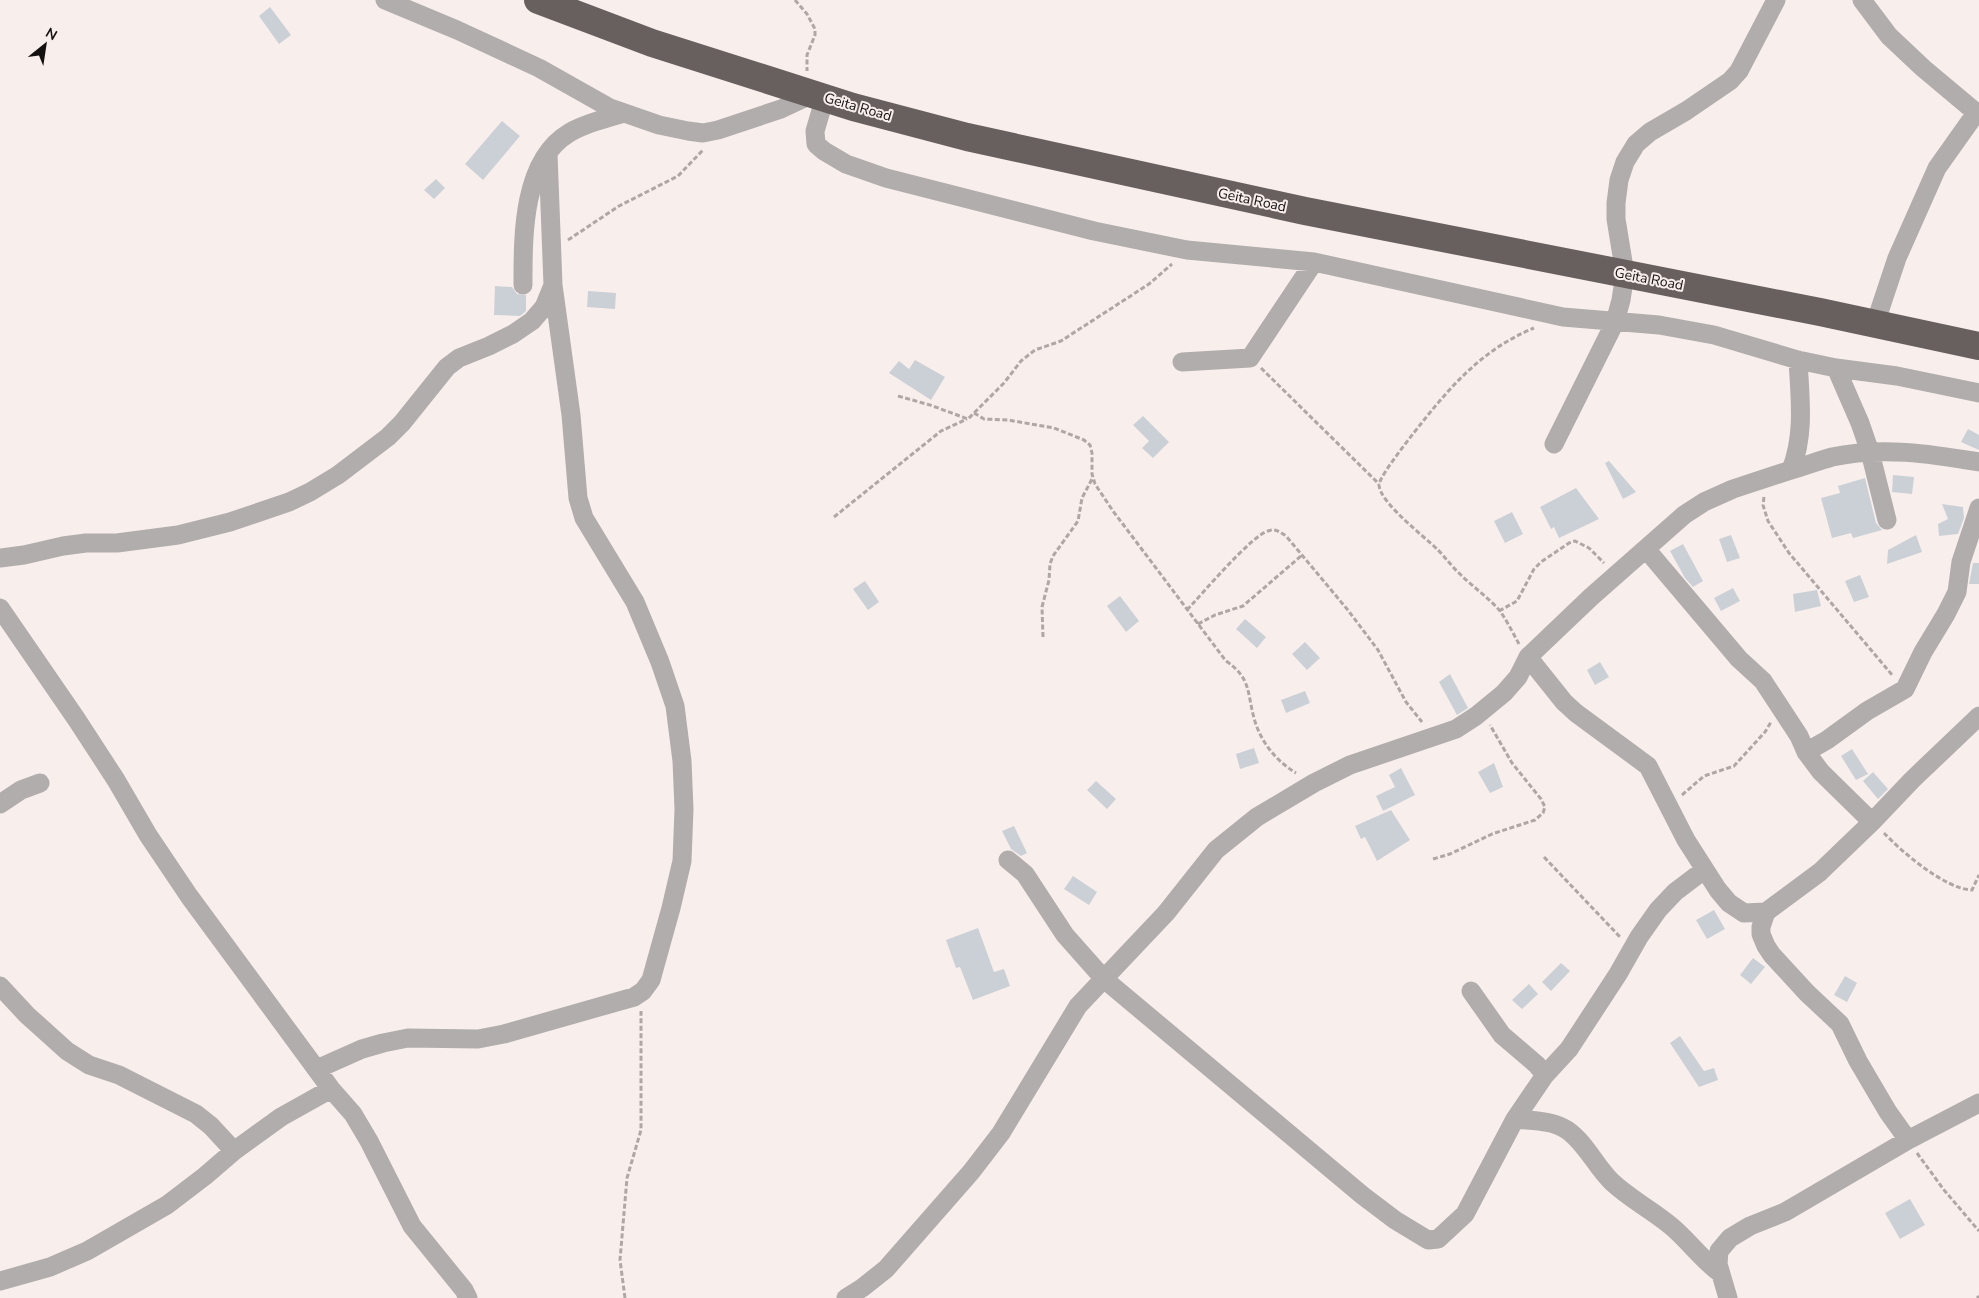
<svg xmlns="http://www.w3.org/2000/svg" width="1979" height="1298" font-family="'Nunito Sans',sans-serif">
	<rect width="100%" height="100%" fill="#f8efec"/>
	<path fill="#cbd0d6" d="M 270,7 L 291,35 L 279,44 L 259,16 Z
		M 502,121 L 520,136 L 483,180 L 465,164 Z
		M 436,179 L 445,188 L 434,199 L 424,190 Z
		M 495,286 L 512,287 L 517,294 L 526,295 L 526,311 L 520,316 L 494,315 Z
		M 588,291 L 616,293 L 615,309 L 587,307 Z
		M 915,360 L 945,377 L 931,400 L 889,373 L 899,361 L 909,369 Z
		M 1143,416 L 1169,442 L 1153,458 L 1142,448 L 1149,441 L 1133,425 Z
		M 1968,429 L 1979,435 L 1979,450 L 1961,442 Z
		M 1609,461 L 1636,492 L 1623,499 L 1605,463 Z
		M 1893,475 L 1914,477 L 1912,494 L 1892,492 Z
		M 1865,478 L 1876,523 L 1882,530 L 1853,538 L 1851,533 L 1832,538 L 1821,498 L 1840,493 L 1838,486 Z
		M 1576,488 L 1599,519 L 1559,538 L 1554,527 L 1551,529 L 1540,507 Z
		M 1942,504 L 1963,507 L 1964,518 L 1958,534 L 1939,536 L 1938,524 L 1948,519 Z
		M 1512,512 L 1523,534 L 1505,543 L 1494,521 Z
		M 1731,535 L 1740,558 L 1727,562 L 1719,539 Z
		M 1916,535 L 1922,552 L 1887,564 L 1888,550 Z
		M 1683,544 L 1703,581 L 1693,587 L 1685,578 L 1670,551 Z
		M 1973,563 L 1979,563 L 1979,584 L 1969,584 Z
		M 1860,575 L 1869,597 L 1854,602 L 1845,581 Z
		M 865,581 L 879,602 L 868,610 L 853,589 Z
		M 1733,588 L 1740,601 L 1721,611 L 1714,598 Z
		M 1817,590 L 1821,606 L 1795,612 L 1793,594 Z
		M 1120,596 L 1139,621 L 1126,632 L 1107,606 Z
		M 1245,619 L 1266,637 L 1257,648 L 1236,629 Z
		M 1305,642 L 1320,658 L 1307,670 L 1292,654 Z
		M 1600,662 L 1609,677 L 1595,685 L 1587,670 Z
		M 1450,674 L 1468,708 L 1457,715 L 1439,682 Z
		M 1305,691 L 1310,703 L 1286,713 L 1281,700 Z
		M 1254,748 L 1259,763 L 1240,769 L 1236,754 Z
		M 1852,749 L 1868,774 L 1856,780 L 1841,756 Z
		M 1494,763 L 1503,787 L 1490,793 L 1478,772 Z
		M 1401,768 L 1415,795 L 1383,811 L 1376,796 L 1395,787 L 1389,775 Z
		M 1873,772 L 1888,789 L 1878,799 L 1863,781 Z
		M 1096,781 L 1116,799 L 1107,809 L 1087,790 Z
		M 1391,810 L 1410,840 L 1377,861 L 1365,837 L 1361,839 L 1355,826 Z
		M 1014,826 L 1027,853 L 1021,856 L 1011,849 L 1002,831 Z
		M 1073,876 L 1097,892 L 1089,905 L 1064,889 Z
		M 1714,910 L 1725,929 L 1707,939 L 1696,920 Z
		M 978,928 L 994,972 L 1004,969 L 1010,986 L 973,1000 L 960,967 L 956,968 L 946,940 Z
		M 1753,958 L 1765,967 L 1751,984 L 1740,975 Z
		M 1561,963 L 1570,971 L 1551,991 L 1542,982 Z
		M 1845,976 L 1857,983 L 1847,1002 L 1834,995 Z
		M 1529,984 L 1538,994 L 1522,1009 L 1512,1000 Z
		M 1680,1036 L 1704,1071 L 1714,1068 L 1718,1080 L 1699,1087 L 1670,1043 Z
		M 1910,1199 L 1925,1225 L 1900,1239 L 1885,1213 Z"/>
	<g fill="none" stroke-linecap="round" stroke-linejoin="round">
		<path stroke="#aea7a5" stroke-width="3" stroke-dasharray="5 2.5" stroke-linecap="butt" d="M 795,0 L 807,14 L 815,29 L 815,35 L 807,55 L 807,71
			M 568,240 L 619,206 L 678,176 L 703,150
			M 1261,368 L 1379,484
			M 898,396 L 930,405 L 968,419 L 1004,383 L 1021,361 L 1035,350 L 1061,341 L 1149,284 L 1172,264
			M 974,413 L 984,419 L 1008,420 L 1054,428 L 1084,440 L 1090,445 L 1092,453 L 1092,474 L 1095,484 L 1113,511 L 1226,661 C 1251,678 1247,692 1254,718 C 1260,741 1276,761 1296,773
			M 1764,497 L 1763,505 L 1768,521 L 1789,553 L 1893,676
			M 834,517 L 941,431 L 967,419
			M 1187,610 C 1201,595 1252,535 1268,531 C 1275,528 1280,532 1286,536 L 1347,609 L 1378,650 L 1406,702 L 1422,722
			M 1499,611 L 1517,601 L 1534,569 L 1541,562 L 1569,543 L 1575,541 L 1589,548 L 1604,563
			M 1198,624 L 1215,615 L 1243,606 L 1301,556
			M 1043,637 L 1042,607 L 1049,580 L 1050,564 L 1053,556 L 1078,521 L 1082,498 L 1092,479
			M 1519,644 C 1513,633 1507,621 1500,611 C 1489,598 1473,587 1461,575 C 1452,567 1446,558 1438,550 C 1425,537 1380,503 1379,485 C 1379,476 1416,430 1424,420 C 1456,380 1486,348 1534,328
			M 1682,795 L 1704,776 L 1734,766 L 1765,732 L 1771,722
			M 1884,833 C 1902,852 1945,889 1972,890 L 1979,875
			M 1544,857 L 1621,938
			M 1433,859 L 1450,854 L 1492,834 L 1535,820 L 1543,813 L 1545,807 L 1541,799 L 1512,763 L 1490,725
			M 1917,1153 L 1944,1190 L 1979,1231
			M 625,1298 L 620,1260 L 627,1178 L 641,1130 L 641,1011
			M 1977,1298 L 1979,1296"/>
		<path stroke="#b1adac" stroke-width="19" d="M 385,0 L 457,30 L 539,68 L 610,108 L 659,125 L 688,131 L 703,133 L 718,130 L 781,109 L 813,94
			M 1862,0 L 1889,36 L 1923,68 L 1979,115
			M 825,97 L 815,131 L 816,144 L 824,151 L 846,164 L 886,178 L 1094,231 L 1187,250 L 1314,262 L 1563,317 L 1659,325 L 1714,335 L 1798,360 L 1836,368 L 1897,376 L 1979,393
			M 523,285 C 523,237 522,161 569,133 C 585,123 606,119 624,113
			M 1875,324 L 1897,258 L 1937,168 L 1976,113
			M 1182,362 L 1250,358 L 1314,262
			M 1836,368 L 1860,423 L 1870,452 L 1887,520
			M 1554,444 L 1615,322 L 1621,300 L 1625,274 L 1616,219 L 1616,203 L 1619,180 L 1625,162 L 1636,144 L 1650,132 L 1686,111 L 1730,81 L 1739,71 L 1776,0
			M 1791,470 C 1805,466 1818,461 1832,457 C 1881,446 1931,454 1979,462
			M 1646,549 L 1739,659 L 1763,681 L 1799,736 L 1806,752 L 1821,772 L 1872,822
			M 0,558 L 24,555 L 63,546 L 86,543 L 117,543 L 178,535 L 230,522 L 289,502 L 310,492 L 338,475 L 388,437 L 402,423 L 447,367 L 459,358 L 489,346 L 513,334 L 532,321 L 544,307 L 553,285 L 548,154
			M 0,608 L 77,720 L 116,780 L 148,835 L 189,896 L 331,1089 L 353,1114 L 369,1141 L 412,1226 L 464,1290 L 468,1298
			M 1528,657 L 1564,702 L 1576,713 L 1648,766 L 1686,840 L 1718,890 L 1729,903 L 1744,913 L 1766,912
			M 1806,752 L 1827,740 L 1867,711 L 1905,689 L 1923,652 L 1946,614 L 1957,592 L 1961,562 L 1979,508
			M 0,804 L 21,790 L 40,783
			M 1008,860 L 1025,874 L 1065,935 L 1104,979 L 1362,1195 L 1395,1220 L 1428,1240 L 1438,1239 L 1465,1214 L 1515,1119 L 1545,1075 L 1569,1049 L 1618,974 L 1639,937 L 1658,910 L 1675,892 L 1704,870
			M 0,986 L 27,1015 L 67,1051 L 89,1065 L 119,1075 L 196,1114 L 211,1126 L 234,1151
			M 1471,991 L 1502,1035 L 1537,1065 L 1545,1075
			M 317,1069 L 362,1049 L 383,1043 L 408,1038 L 478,1039 L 504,1034 L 634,997 L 643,991 L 651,980 L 671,908 L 682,861 L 684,809 L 682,761 L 675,706 L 660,662 L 635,602 L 584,518 L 578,498 L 571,415 L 553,285
			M 1515,1119 C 1532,1121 1552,1120 1567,1130 C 1586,1143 1596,1167 1612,1182 C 1630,1199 1652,1210 1671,1226 C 1689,1241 1700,1258 1720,1273
			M 1908,1140 L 1888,1112 L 1858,1061 L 1840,1024 L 1807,993 L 1772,955 L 1766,946 L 1761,934 L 1761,927 L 1766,912 L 1820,872 L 1872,822 L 1912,780 L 1979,716
			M 0,1281 L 50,1267 L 87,1251 L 167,1205 L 205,1176 L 234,1151 L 281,1117 L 331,1089
			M 846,1298 L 862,1288 L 886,1269 L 971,1172 L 1001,1133 L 1078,1006 L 1166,913 L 1216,850 L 1257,817 L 1314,783 L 1350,765 L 1456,729 L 1476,716 L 1504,693 L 1518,677 L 1528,657 L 1591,597 L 1684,515 L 1704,502 L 1733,489 L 1791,470 C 1805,434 1800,398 1798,360
			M 1728,1298 L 1718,1264 L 1719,1251 L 1730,1238 L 1750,1226 L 1785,1212 L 1908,1140 L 1979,1103"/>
		<path stroke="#68605e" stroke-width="28" d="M 538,0 L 652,43 L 853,107 L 967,137 L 1305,211 L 1820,312 L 1979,346"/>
	</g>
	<g text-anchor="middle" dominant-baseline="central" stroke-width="4" stroke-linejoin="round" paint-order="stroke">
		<g font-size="14" fill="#141111" stroke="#f8efec">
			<text transform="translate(858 107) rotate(16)">Geita Road</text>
			<text transform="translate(1252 200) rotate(12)">Geita Road</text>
			<text transform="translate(1649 279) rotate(11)">Geita Road</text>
		</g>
	</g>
	<g transform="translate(45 45) rotate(30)" stroke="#f8efec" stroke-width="4" paint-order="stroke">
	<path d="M0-4L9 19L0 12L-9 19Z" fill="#141111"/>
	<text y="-8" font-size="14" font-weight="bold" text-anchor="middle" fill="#141111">N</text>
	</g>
</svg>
